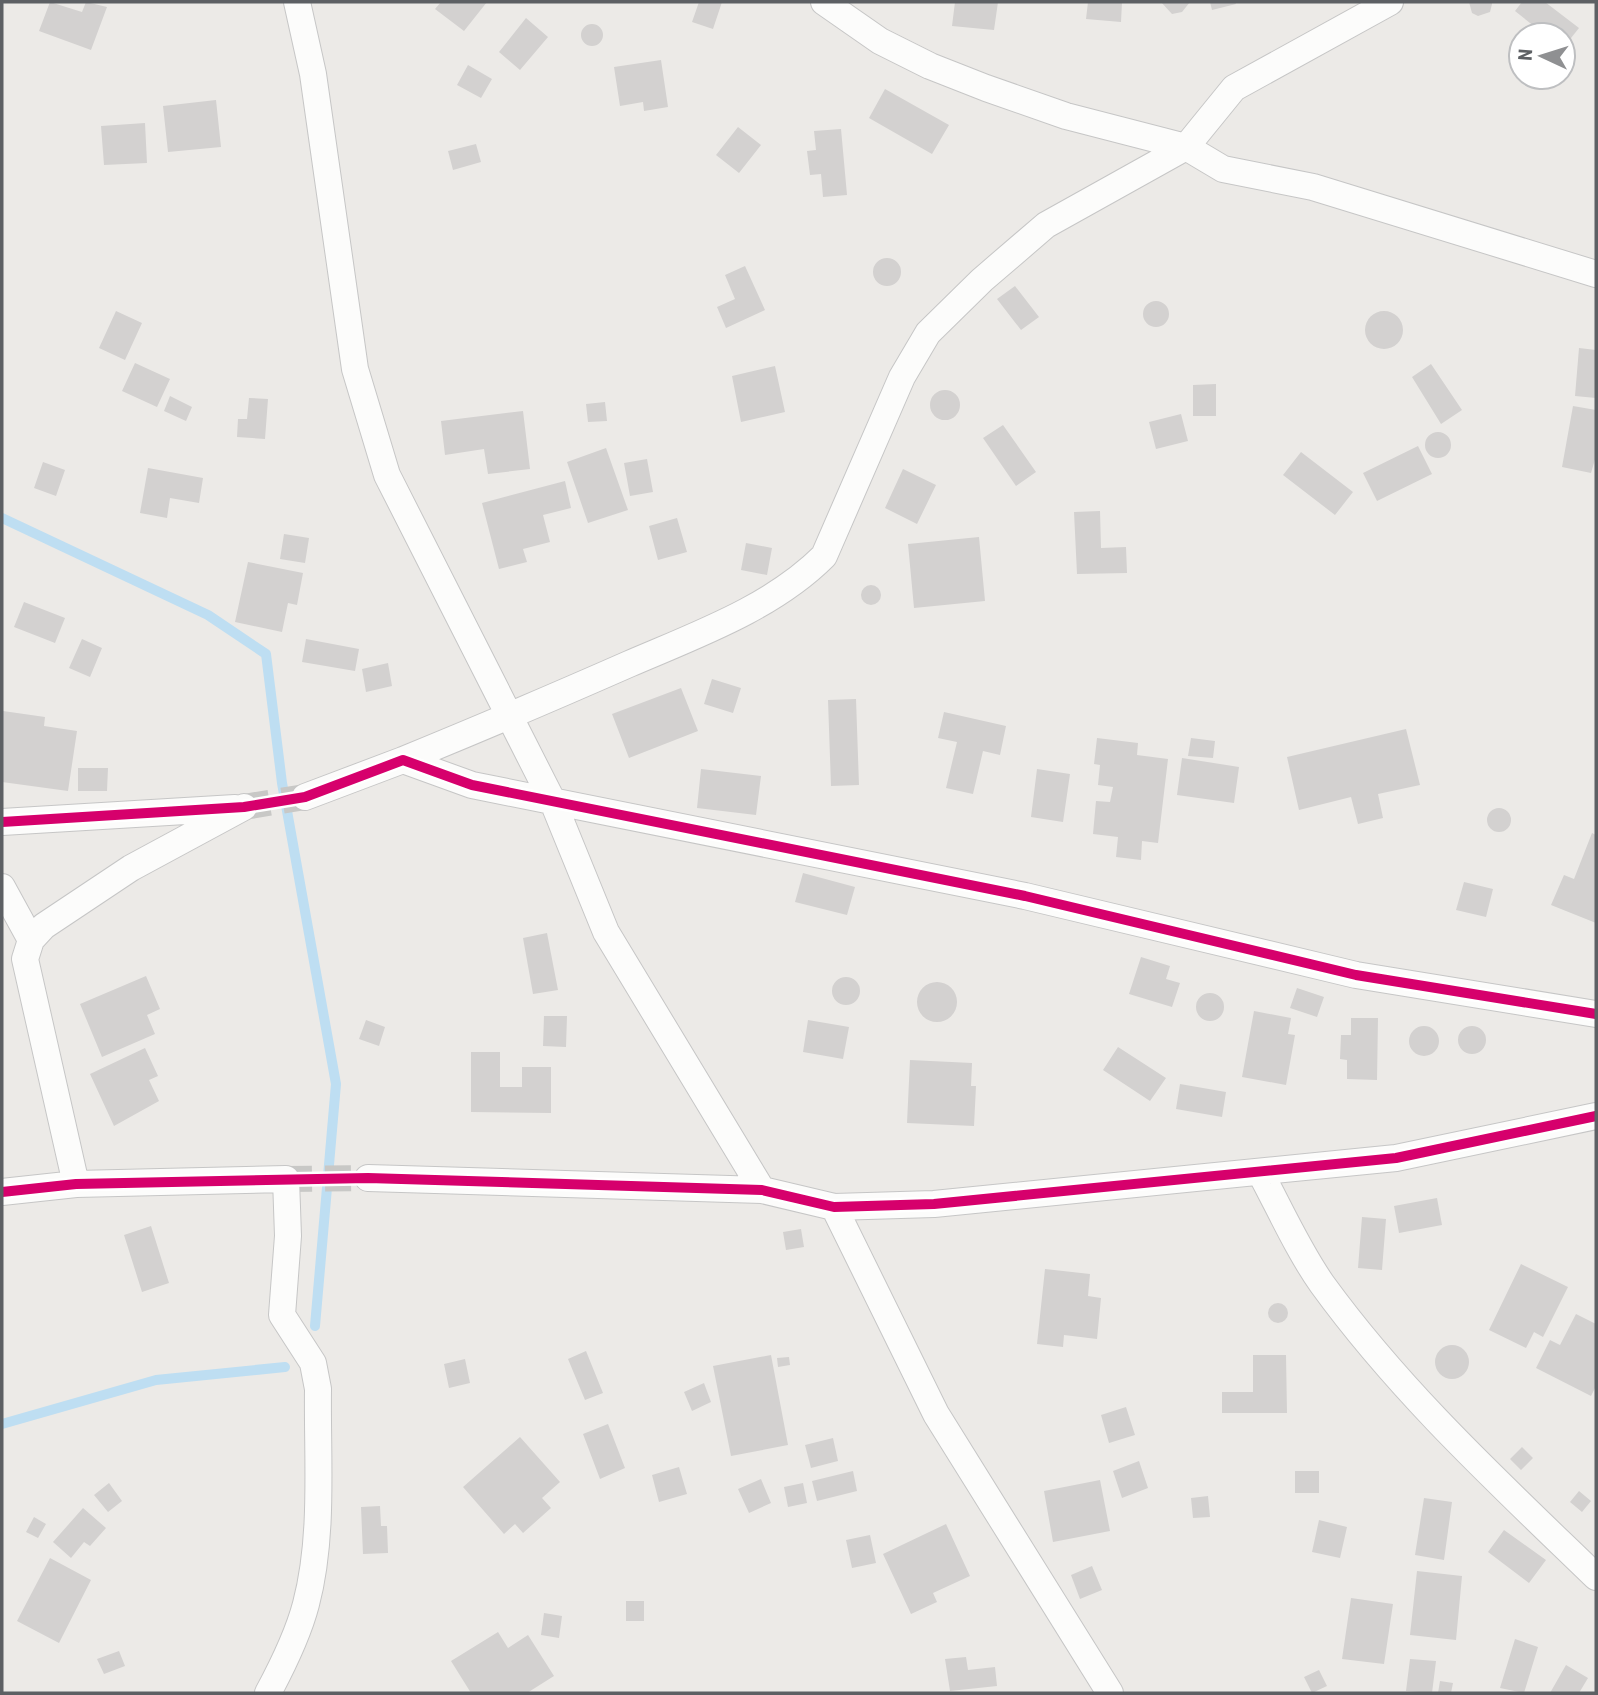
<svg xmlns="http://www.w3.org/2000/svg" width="1598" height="1695" font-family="'Roboto Condensed',sans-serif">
	<rect width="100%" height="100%" fill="#eceae7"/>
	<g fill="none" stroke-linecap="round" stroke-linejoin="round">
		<path stroke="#bedef2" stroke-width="10" d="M 2,518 L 208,615 L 266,654 L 282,783 L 336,1084 L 315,1326
			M 2,1424 L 156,1380 L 285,1367"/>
	</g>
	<path fill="#d3d1d0" d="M 50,2 L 82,12 L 86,2 L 107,7 L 91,50 L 39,31 Z
		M 441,2 L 487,2 L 464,31 L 435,9 Z
		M 699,2 L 722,2 L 713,29 L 692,22 Z
		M 955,2 L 998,2 L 994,30 L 952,26 Z
		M 1088,2 L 1122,2 L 1121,22 L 1086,19 Z
		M 1161,2 L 1190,2 L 1182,12 L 1172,14 Z
		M 1210,2 L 1235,2 L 1236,4 L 1212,10 Z
		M 1469,2 L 1492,2 L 1492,4 L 1490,12 L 1478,16 L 1472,13 Z
		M 1522,2 L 1545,2 L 1579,28 L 1563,48 L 1563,35 L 1545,35 L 1515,11 Z
		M 526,18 L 548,37 L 520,70 L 499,52 Z
		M581 35a11 11 0 1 1 22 0a11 11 0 1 1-22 0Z
		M 661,60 L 668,107 L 644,111 L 643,102 L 620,106 L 614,67 Z
		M 468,65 L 492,79 L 481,98 L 457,85 Z
		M 885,89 L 949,125 L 932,154 L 869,118 Z
		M 216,100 L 221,147 L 168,152 L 163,106 Z
		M 145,123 L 147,163 L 104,165 L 101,126 Z
		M 738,127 L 761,145 L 739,173 L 716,155 Z
		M 841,129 L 847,195 L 823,197 L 821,174 L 810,175 L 807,151 L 816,150 L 814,131 Z
		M 476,144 L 481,162 L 453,170 L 448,151 Z
		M873 272a14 14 0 1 1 28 0a14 14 0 1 1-28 0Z
		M 745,266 L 765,310 L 726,328 L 717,307 L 735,299 L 725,275 Z
		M 1015,286 L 1039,317 L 1021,330 L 997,299 Z
		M1143 314a13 13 0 1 1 26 0a13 13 0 1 1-26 0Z
		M 116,311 L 142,323 L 125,360 L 99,348 Z
		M1365 330a19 19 0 1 1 38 0a19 19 0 1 1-38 0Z
		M 1579,348 L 1596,350 L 1596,398 L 1575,396 Z
		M 135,363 L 170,379 L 157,407 L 122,391 Z
		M 1431,364 L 1462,410 L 1441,424 L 1412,377 Z
		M 775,366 L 785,412 L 741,422 L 732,376 Z
		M 1216,384 L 1216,416 L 1193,416 L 1193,385 Z
		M930 405a15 15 0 1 1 30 0a15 15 0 1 1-30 0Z
		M 170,396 L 192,407 L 186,421 L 164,411 Z
		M 249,398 L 268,399 L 265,439 L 237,437 L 238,419 L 247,419 Z
		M 605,402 L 607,421 L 588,422 L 586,404 Z
		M 1573,406 L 1596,410 L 1596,456 L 1591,473 L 1562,467 Z
		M 523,411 L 530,469 L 488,474 L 484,449 L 445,455 L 441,421 Z
		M 1181,414 L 1188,441 L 1156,449 L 1149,422 Z
		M 1003,425 L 1036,472 L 1016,486 L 983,438 Z
		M1425 445a13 13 0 1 1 26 0a13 13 0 1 1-26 0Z
		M 1418,446 L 1432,474 L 1377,501 L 1363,473 Z
		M 606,448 L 628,510 L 588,523 L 567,462 Z
		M 1301,452 L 1353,492 L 1335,515 L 1283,475 Z
		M 647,459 L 653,492 L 630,496 L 624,463 Z
		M 43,462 L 65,470 L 56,496 L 34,488 Z
		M 148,468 L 203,478 L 199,503 L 170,498 L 167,518 L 140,513 Z
		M 903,469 L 936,485 L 917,524 L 885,508 Z
		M 565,481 L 571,508 L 543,515 L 550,542 L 523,549 L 527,562 L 499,569 L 482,503 Z
		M 1100,511 L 1101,548 L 1126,547 L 1127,573 L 1077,574 L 1074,512 Z
		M 677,518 L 687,552 L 658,560 L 649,526 Z
		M 284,534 L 309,538 L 305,563 L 280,559 Z
		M 979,537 L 985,601 L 914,608 L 908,544 Z
		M 746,543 L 772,548 L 767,575 L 741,570 Z
		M 248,562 L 303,573 L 297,605 L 288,603 L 282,632 L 235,622 Z
		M861 595a10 10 0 1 1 20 0a10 10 0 1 1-20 0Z
		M 24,602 L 65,618 L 55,643 L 14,627 Z
		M 82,639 L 102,648 L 90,677 L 69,668 Z
		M 306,639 L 359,649 L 355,671 L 302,662 Z
		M 388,663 L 392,686 L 366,692 L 362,669 Z
		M 712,679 L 741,688 L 733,713 L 704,704 Z
		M 681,688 L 698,731 L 629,758 L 612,714 Z
		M 856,699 L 859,785 L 831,786 L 828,700 Z
		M 3,711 L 45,717 L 44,726 L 77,731 L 68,791 L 2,782 Z
		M 944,712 L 1006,726 L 1000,755 L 983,751 L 973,794 L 946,788 L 957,742 L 938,738 Z
		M 1406,729 L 1420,785 L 1378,794 L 1383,818 L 1358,824 L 1351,797 L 1299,810 L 1287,757 Z
		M 1097,738 L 1138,743 L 1137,755 L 1168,759 L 1158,843 L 1142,841 L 1141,860 L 1116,857 L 1118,837 L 1093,834 L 1096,801 L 1110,802 L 1113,787 L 1098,785 L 1100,765 L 1094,764 Z
		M 1191,738 L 1215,741 L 1213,758 L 1188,756 Z
		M 1182,758 L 1239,767 L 1234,803 L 1177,795 Z
		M 78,768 L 108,768 L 107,791 L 78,791 Z
		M 701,769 L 761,776 L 756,815 L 697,808 Z
		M 1037,769 L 1070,774 L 1063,822 L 1031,817 Z
		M1487 820a12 12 0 1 1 24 0a12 12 0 1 1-24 0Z
		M 1592,833 L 1596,835 L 1596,923 L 1551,905 L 1564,875 L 1574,879 Z
		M 803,873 L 855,887 L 847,915 L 795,902 Z
		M 1464,882 L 1493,889 L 1486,917 L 1456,910 Z
		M 547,933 L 558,990 L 533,994 L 523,938 Z
		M 1141,957 L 1170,966 L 1166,979 L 1180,983 L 1172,1007 L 1129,994 Z
		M 146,976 L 160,1009 L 147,1015 L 155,1034 L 102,1057 L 80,1004 Z
		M832 991a14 14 0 1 1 28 0a14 14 0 1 1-28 0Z
		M917 1002a20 20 0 1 1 40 0a20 20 0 1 1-40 0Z
		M 1297,988 L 1324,997 L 1317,1017 L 1290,1008 Z
		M1196 1007a14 14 0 1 1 28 0a14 14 0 1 1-28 0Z
		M 1254,1011 L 1291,1018 L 1288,1034 L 1295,1035 L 1286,1085 L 1242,1077 Z
		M 544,1016 L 567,1016 L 566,1047 L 543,1046 Z
		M 1351,1018 L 1378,1018 L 1377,1080 L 1347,1079 L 1347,1060 L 1340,1059 L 1341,1035 L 1351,1035 Z
		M 366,1020 L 385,1027 L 379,1046 L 359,1039 Z
		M 808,1020 L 849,1027 L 843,1059 L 803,1052 Z
		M1458 1040a14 14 0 1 1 28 0a14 14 0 1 1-28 0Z
		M1409 1041a15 15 0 1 1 30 0a15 15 0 1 1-30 0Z
		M 1118,1047 L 1166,1078 L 1150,1101 L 1103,1070 Z
		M 145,1048 L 158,1076 L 149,1080 L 159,1101 L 114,1126 L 90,1074 Z
		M 471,1052 L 500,1052 L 500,1087 L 522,1087 L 522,1067 L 551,1067 L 551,1113 L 471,1112 Z
		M 910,1060 L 972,1063 L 971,1086 L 976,1086 L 974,1126 L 907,1123 Z
		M 1180,1084 L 1226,1092 L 1222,1117 L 1176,1109 Z
		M 1437,1198 L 1442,1225 L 1399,1233 L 1394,1206 Z
		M 1362,1217 L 1386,1219 L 1382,1270 L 1358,1268 Z
		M 151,1226 L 169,1283 L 142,1292 L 124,1235 Z
		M 801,1229 L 804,1247 L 786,1250 L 783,1232 Z
		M 1521,1264 L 1568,1287 L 1543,1337 L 1534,1332 L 1526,1348 L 1489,1330 Z
		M 1045,1269 L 1090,1274 L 1088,1296 L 1101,1298 L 1097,1339 L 1064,1335 L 1063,1347 L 1037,1344 Z
		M1268 1313a10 10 0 1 1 20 0a10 10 0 1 1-20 0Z
		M 1576,1314 L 1596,1324 L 1596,1386 L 1591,1396 L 1536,1368 L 1550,1340 L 1560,1345 Z
		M1435 1362a17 17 0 1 1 34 0a17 17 0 1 1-34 0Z
		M 586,1351 L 603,1393 L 585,1400 L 568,1359 Z
		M 771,1355 L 788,1445 L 731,1456 L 713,1366 Z
		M 1253,1355 L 1286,1355 L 1287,1413 L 1222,1413 L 1222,1392 L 1253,1392 Z
		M 789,1357 L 790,1365 L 778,1367 L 777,1358 Z
		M 465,1359 L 470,1383 L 449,1388 L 444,1364 Z
		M 704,1383 L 711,1402 L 692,1411 L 684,1392 Z
		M 1126,1407 L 1135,1435 L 1109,1443 L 1101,1415 Z
		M 608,1424 L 625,1468 L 600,1479 L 583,1434 Z
		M 520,1437 L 560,1482 L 542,1498 L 551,1508 L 523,1533 L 515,1524 L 504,1534 L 463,1487 Z
		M 833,1438 L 838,1461 L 811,1468 L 805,1445 Z
		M 1522,1447 L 1533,1458 L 1521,1470 L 1510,1459 Z
		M 1139,1461 L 1148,1488 L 1122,1498 L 1113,1471 Z
		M 679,1467 L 687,1494 L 659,1502 L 652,1475 Z
		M 853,1471 L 857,1491 L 817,1501 L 812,1481 Z
		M 1295,1471 L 1319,1471 L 1319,1493 L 1295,1493 Z
		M 761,1479 L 771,1503 L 749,1513 L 738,1489 Z
		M 1100,1480 L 1110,1531 L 1053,1542 L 1044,1491 Z
		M 109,1483 L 122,1501 L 108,1512 L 94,1495 Z
		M 803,1483 L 807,1503 L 788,1507 L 784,1487 Z
		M 1579,1491 L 1591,1501 L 1582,1512 L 1570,1502 Z
		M 1208,1496 L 1210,1517 L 1193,1518 L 1191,1498 Z
		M 1424,1498 L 1452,1502 L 1444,1560 L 1415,1555 Z
		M 380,1506 L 381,1526 L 387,1526 L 388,1553 L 363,1554 L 361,1507 Z
		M 83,1508 L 106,1528 L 90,1546 L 84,1542 L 71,1558 L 53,1542 Z
		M 34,1517 L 46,1524 L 38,1538 L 26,1532 Z
		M 1319,1520 L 1347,1527 L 1340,1558 L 1312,1552 Z
		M 946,1524 L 970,1576 L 933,1593 L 937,1602 L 911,1614 L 883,1554 Z
		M 1504,1530 L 1546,1560 L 1529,1583 L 1488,1552 Z
		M 870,1535 L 876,1563 L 852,1568 L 846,1540 Z
		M 50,1558 L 91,1580 L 59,1643 L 17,1621 Z
		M 1092,1566 L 1102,1590 L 1080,1599 L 1071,1575 Z
		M 1417,1571 L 1462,1576 L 1456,1640 L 1410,1635 Z
		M 1351,1598 L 1393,1604 L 1384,1664 L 1342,1659 Z
		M 626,1601 L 644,1601 L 644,1621 L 626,1621 Z
		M 544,1613 L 562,1616 L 559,1638 L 541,1635 Z
		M 498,1632 L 508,1648 L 528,1635 L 554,1676 L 527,1693 L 471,1693 L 451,1661 Z
		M 1515,1639 L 1538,1647 L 1524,1693 L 1500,1688 Z
		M 119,1651 L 125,1666 L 104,1674 L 97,1659 Z
		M 966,1657 L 968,1670 L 995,1667 L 997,1686 L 950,1691 L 945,1659 Z
		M 1410,1659 L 1436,1661 L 1432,1693 L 1406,1691 Z
		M 1566,1665 L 1588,1678 L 1579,1693 L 1550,1693 Z
		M 1319,1670 L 1327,1686 L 1312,1693 L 1304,1677 Z
		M 1440,1681 L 1453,1683 L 1451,1693 L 1438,1693 Z"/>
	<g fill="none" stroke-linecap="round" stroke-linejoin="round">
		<path stroke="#c8c8c6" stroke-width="26" stroke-dasharray="26 13" stroke-linecap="butt" d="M 244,807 L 305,797
			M 286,1179 L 368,1178"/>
		<defs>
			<path id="street" d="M 297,2 L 313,74 L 355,369 L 387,475 L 553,802 L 606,932 L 762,1190
				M 824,2 L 880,41 L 930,66 L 986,88 L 1066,116 L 1186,147 L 1223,169 L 1313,187 L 1596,274
				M 403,760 C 479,729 554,697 629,664 C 696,635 772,608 824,556 L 902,377 L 928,333 L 982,280 L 1046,225 L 1186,147 L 1234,88 L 1390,2
				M 305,797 L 403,760 L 472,785 L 1025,896 L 1356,975 L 1596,1014
				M 2,822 L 235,808
				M 2,887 L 31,940
				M 1260,1172 C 1280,1209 1298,1250 1322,1284 C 1401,1393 1500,1484 1596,1577
				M 368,1178 L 762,1190 L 834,1207 L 934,1204 L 1396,1158 L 1596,1116
				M 76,1184 L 25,959 L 31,940 L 44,926 L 131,868 L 244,807
				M 2,1192 L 76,1184 L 286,1179 L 288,1236 L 282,1315 L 313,1363 L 318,1389 C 317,1459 324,1536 306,1604 C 298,1635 283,1665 268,1693
				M 834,1207 L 936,1414 L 1110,1693"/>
		</defs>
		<use href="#street" stroke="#c6c6c6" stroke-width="28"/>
		<use href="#street" stroke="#fcfcfb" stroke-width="26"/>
		<defs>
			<path id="cycleway" d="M 2,822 L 244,807 L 305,797 L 403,760 L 472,785 L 1025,896 L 1356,975 L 1596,1014
				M 2,1192 L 76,1184 L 368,1178 L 762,1190 L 834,1207 L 934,1204 L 1396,1158 L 1596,1116"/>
		</defs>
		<use href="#cycleway" stroke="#fff" stroke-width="15"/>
		<use href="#cycleway" stroke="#d6006c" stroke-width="10"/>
	</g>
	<rect width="1598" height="1695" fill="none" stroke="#5d6064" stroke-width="7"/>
	<g transform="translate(1542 56) rotate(274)"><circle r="33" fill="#ffffff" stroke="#bebfc1" stroke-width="2"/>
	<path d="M0-5L12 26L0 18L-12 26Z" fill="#8f9092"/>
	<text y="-10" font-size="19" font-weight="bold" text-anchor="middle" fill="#5d6064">N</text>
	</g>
</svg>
